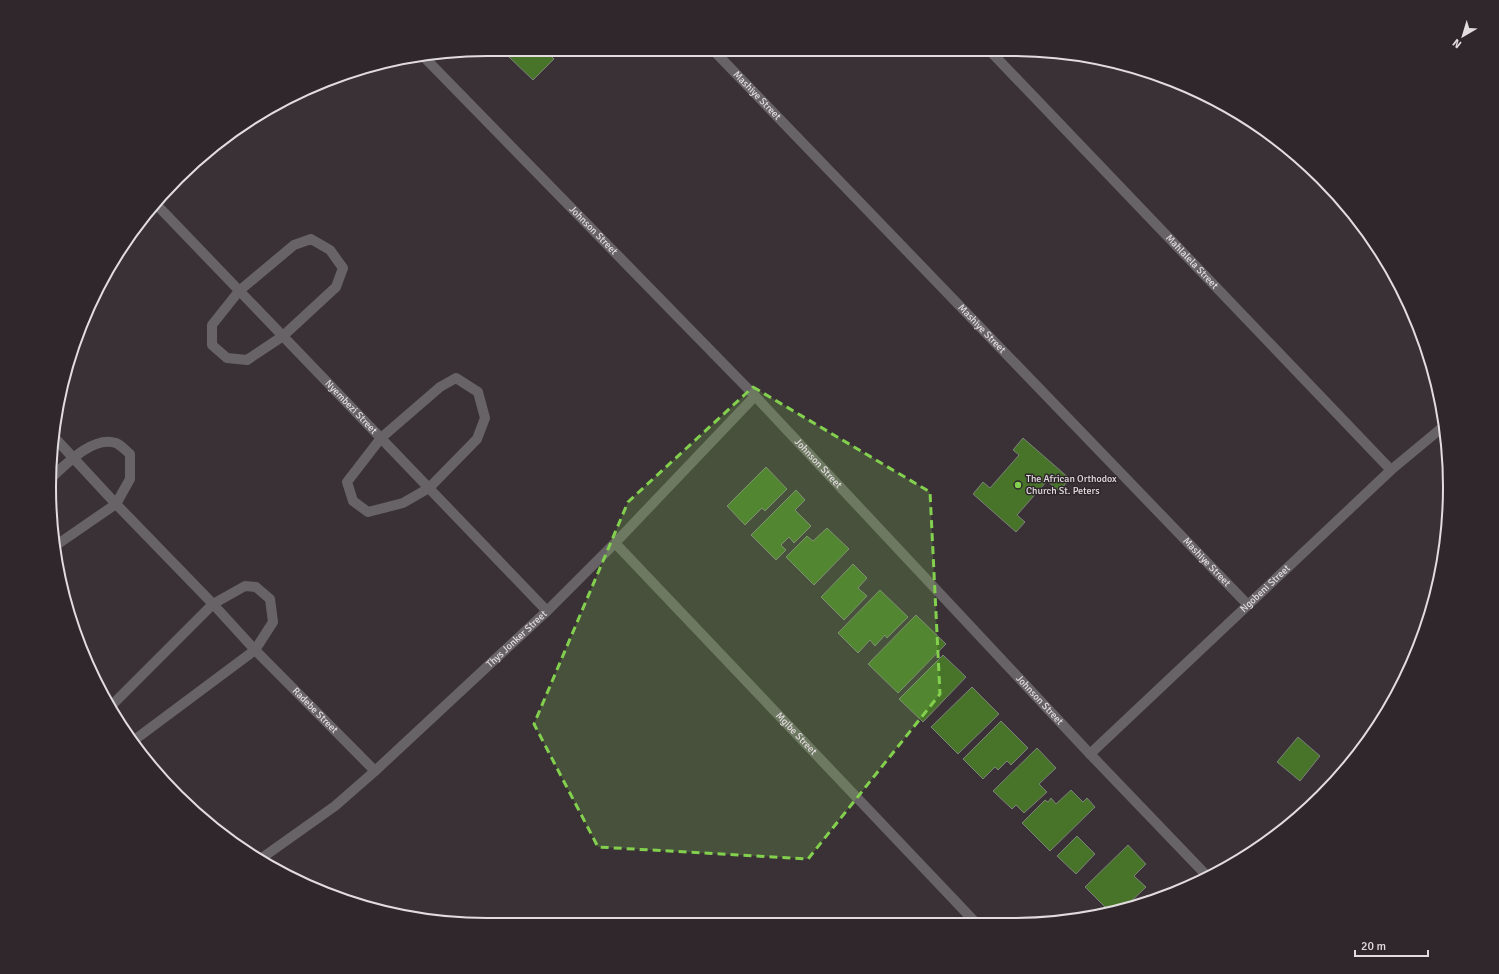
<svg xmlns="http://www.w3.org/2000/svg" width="1499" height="974" font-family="Signika,sans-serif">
	<rect width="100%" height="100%" fill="#3a3136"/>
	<path fill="#477429" stroke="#7d827a" d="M 513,53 L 548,53 L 554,59 L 533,80 L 509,57 Z
		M 1023,438 L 1070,479 L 1059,491 L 1047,481 L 1017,515 L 1025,522 L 1016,532 L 973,494 L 983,482 L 990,488 L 1019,455 L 1013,450 Z
		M 766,467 L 787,489 L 765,511 L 762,508 L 745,525 L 727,506 Z
		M 796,490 L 805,500 L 795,510 L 811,526 L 794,543 L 789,537 L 781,545 L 786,550 L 776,560 L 751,535 Z
		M 827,528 L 849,549 L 814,585 L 786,557 L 807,536 L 813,541 Z
		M 853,564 L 867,578 L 858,588 L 867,596 L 844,620 L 821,597 Z
		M 880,590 L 908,617 L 887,638 L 885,635 L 875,646 L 870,640 L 858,653 L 838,633 Z
		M 916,615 L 946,644 L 898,693 L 868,664 Z
		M 943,655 L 966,677 L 923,722 L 899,699 Z
		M 972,687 L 999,714 L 958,754 L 931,727 Z
		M 1001,721 L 1028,748 L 1011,765 L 1007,761 L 998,770 L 995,767 L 983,779 L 963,759 Z
		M 1298,737 L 1320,756 L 1300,781 L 1277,762 Z
		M 1037,748 L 1056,768 L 1039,784 L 1047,792 L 1024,813 L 1016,805 L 1012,809 L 993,791 Z
		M 1071,790 L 1083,802 L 1087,798 L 1095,807 L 1050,851 L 1022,823 L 1045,800 L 1048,802 L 1051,798 L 1056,804 Z
		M 1077,836 L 1095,854 L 1076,874 L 1057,856 Z
		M 1128,845 L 1146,864 L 1134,876 L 1146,887 L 1121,911 L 1111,913 L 1085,887 Z
		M 1147,895 L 1152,900 L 1136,906 Z"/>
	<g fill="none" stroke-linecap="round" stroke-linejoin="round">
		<g stroke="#686366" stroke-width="10">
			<path id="s1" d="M 716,53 L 1248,605"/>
			<path id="s2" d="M 992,53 L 1391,470"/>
			<path id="s3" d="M 422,55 L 755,396 L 1090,754 L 1209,878"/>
			<path id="s4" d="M 155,203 L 547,611"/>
			<path d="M 311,239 L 330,250 L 343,268 L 336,287 L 283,336 L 247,360 L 227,358 L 212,345 L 212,325 L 239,291 L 294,245 Z"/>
			<path d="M 456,378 L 478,392 L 485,418 L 477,439 L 429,488 L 403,503 L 368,512 L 353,501 L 347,482 L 381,438 L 440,387 Z"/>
			<path id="s5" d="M 54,437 L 116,504 L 213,604 L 255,650 L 375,771"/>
			<path d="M 50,479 C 65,465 93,435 116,443 C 121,445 126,451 130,454 L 130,479 L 116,504 L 55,546"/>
			<path id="s6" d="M 615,543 L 977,924"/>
			<path d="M 109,708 L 213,604 L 245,586 L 256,587 L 270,599 L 273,622 L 255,650 L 133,741"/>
			<path id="s7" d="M 1090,754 L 1391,470 L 1444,426"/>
			<path id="s8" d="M 259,860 L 335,806 L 375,771 L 547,611 L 615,543 L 755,396"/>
		</g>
	</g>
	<path fill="#83d04e" fill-opacity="0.2" stroke="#83d04e" stroke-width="3" stroke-dasharray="8 5" stroke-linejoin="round" d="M 753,387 L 930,492 L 940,694 L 808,859 L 598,847 L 534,724 L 628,502 Z"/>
	<circle fill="#83d04e" stroke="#2f272c" stroke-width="1.5" cx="1018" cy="485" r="4"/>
	<g text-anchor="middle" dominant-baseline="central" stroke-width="3" stroke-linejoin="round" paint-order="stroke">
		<g font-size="10" fill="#e2dcdf" stroke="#2f272c">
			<text stroke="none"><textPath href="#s1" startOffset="59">Mashiye Street</textPath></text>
			<text stroke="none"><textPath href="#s3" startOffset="245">Johnson Street</textPath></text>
			<text stroke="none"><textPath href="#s2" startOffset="289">Mahlalela Street</textPath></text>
			<text stroke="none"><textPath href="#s1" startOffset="383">Mashiye Street</textPath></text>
			<text stroke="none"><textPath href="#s4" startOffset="283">Nyembezi Street</textPath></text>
			<text stroke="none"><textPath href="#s3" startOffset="569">Johnson Street</textPath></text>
			<text stroke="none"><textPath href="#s1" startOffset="707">Mashiye Street</textPath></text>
			<text stroke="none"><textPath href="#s7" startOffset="241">Ngobeni Street</textPath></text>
			<text stroke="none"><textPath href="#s8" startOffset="340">Thys Jonker Street</textPath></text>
			<text stroke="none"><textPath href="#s3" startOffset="893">Johnson Street</textPath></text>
			<text stroke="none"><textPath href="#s5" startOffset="378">Radebe Street</textPath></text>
			<text stroke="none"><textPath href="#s6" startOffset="263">Mgibe Street</textPath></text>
		</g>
		<g font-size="10" fill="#e2dcdf" stroke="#2f272c" text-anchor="start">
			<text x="1026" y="479">The African Orthodox<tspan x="1026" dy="12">Church St. Peters</tspan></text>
		</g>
	</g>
	<path d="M0 0H1499V974H0ZM487 56H1012A431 431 0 0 1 1443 487V487A431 431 0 0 1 1012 918H487A431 431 0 0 1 56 487V487A431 431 0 0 1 487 56Z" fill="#2f272c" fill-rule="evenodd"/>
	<path fill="none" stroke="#e2dcdf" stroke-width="2" d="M487 56H1012A431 431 0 0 1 1443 487V487A431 431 0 0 1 1012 918H487A431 431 0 0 1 56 487V487A431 431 0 0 1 487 56Z"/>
	<g transform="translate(1463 36) rotate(218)" stroke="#2f272c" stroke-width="3" paint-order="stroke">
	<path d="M0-3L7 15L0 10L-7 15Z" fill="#e2dcdf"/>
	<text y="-6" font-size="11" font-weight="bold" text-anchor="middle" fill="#e2dcdf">N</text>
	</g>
	<path d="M1355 950v6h73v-6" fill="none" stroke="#e2dcdf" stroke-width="2"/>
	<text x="1361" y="950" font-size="12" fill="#e2dcdf" stroke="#2f272c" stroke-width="3" paint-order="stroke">20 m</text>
</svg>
